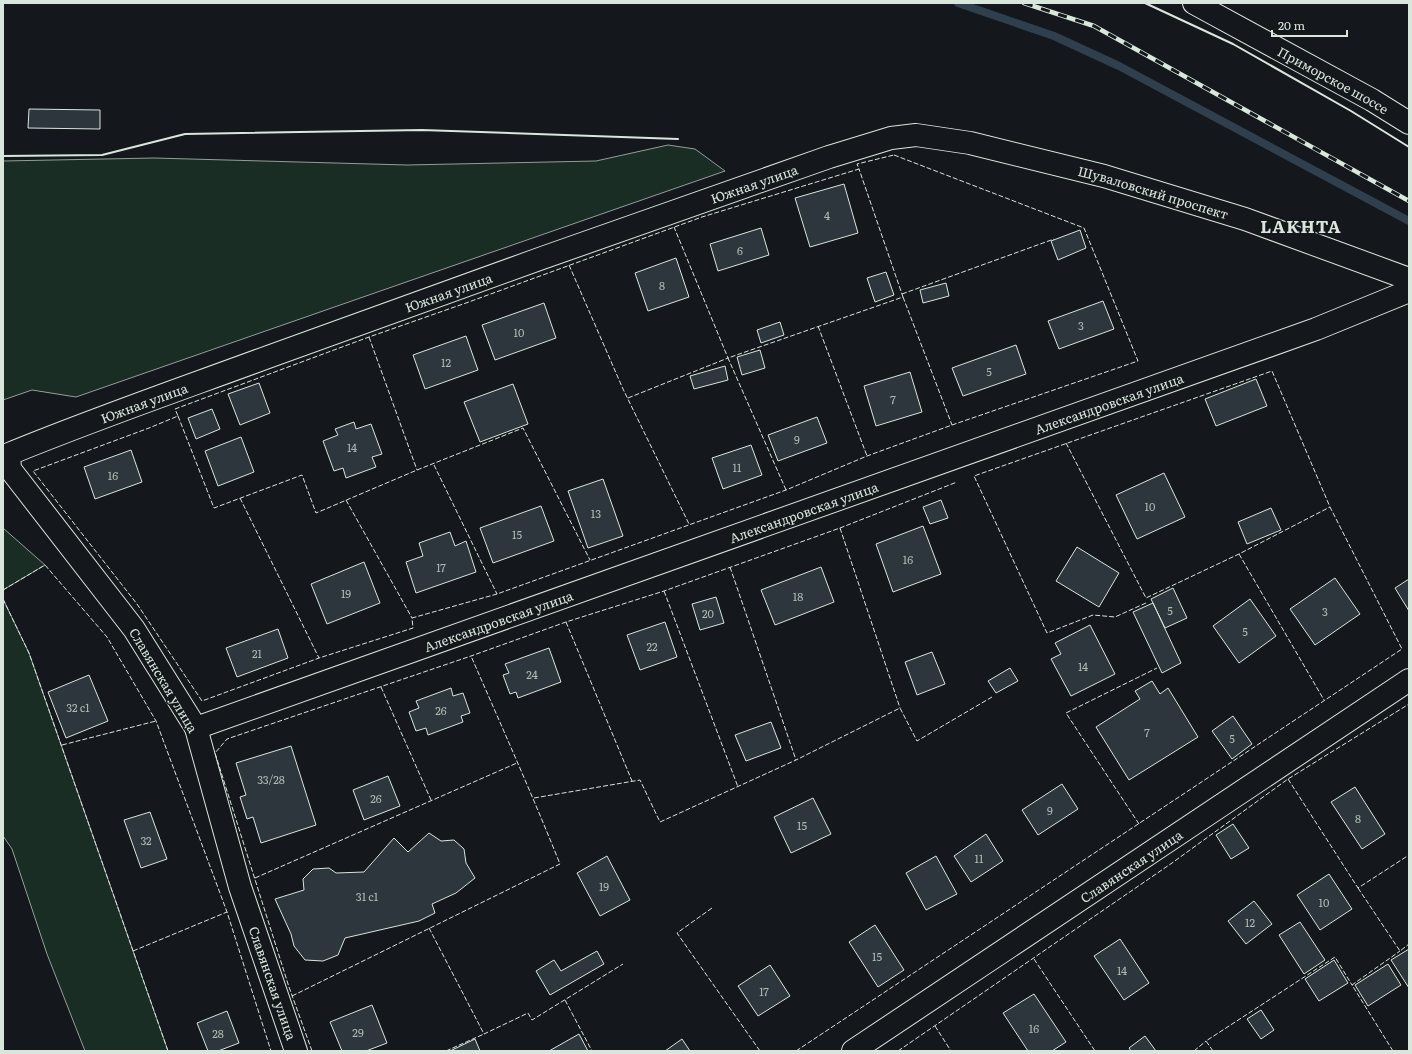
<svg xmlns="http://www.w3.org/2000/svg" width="1412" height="1054" font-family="Literata,serif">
	<rect width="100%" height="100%" fill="#14181c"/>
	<path fill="#1a2d24" stroke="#939e99" d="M 668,145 L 695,149 L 725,171 L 76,397 L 32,390 L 3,400 L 3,161 L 154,158 L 407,165 L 596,161 Z
		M 3,528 L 45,565 L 3,590 Z
		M 3,599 L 29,653 L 168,1051 L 85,1051 L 47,954 L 12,849 L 3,836 Z"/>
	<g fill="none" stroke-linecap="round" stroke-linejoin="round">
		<path stroke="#2f3f4d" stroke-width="8" d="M 958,3 L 1054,36 L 1119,66 L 1409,221"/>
	</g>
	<path fill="#2c363c" stroke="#d8e6dc" d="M 29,109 L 100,110 L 100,129 L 28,128 Z
		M 844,184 L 858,233 L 810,247 L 795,198 Z
		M 761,228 L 769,255 L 718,271 L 710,244 Z
		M 1080,230 L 1086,248 L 1058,260 L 1051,241 Z
		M 676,258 L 689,297 L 648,311 L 635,273 Z
		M 886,272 L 894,295 L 875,302 L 867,278 Z
		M 946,283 L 949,296 L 923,303 L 920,290 Z
		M 1103,301 L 1114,329 L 1059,349 L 1048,321 Z
		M 544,303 L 556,338 L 495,360 L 482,325 Z
		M 780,322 L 784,335 L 761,343 L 757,330 Z
		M 466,336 L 478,370 L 425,389 L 413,355 Z
		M 1016,345 L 1026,374 L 963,396 L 952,368 Z
		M 760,350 L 765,368 L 742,375 L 737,357 Z
		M 725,366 L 728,380 L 694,389 L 690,376 Z
		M 910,372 L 922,412 L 876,426 L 864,386 Z
		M 1256,379 L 1267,406 L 1216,426 L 1205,399 Z
		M 259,383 L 270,413 L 240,425 L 228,394 Z
		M 513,384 L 528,424 L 480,442 L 464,402 Z
		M 212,409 L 220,429 L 196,439 L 188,418 Z
		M 817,417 L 827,443 L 778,461 L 768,435 Z
		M 354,422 L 356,429 L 371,424 L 382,454 L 372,457 L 376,467 L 346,478 L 343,468 L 334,471 L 323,441 L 338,435 L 335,429 Z
		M 241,437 L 254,472 L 218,486 L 205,451 Z
		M 751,445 L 762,475 L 723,489 L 712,458 Z
		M 131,450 L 142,482 L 95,499 L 84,467 Z
		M 1164,473 L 1185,517 L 1137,539 L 1116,495 Z
		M 603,479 L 623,536 L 588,548 L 568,491 Z
		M 941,500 L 948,518 L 930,524 L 923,507 Z
		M 541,506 L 554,541 L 493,563 L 480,528 Z
		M 1271,508 L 1281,530 L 1247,544 L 1238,522 Z
		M 923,526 L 941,574 L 893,592 L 876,544 Z
		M 450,532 L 455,546 L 466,541 L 476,572 L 416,593 L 406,562 L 423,556 L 419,543 Z
		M 1077,547 L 1119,573 L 1099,607 L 1056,581 Z
		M 364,562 L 380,603 L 327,624 L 311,584 Z
		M 821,567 L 834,602 L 775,625 L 761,590 Z
		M 1335,578 L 1360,614 L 1315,645 L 1290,609 Z
		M 1409,579 L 1409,611 L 1395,588 Z
		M 1173,588 L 1187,618 L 1165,628 L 1151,599 Z
		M 716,597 L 724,623 L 700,630 L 692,604 Z
		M 1250,599 L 1276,636 L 1239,663 L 1213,626 Z
		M 1153,603 L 1181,663 L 1162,673 L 1133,612 Z
		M 665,622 L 677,657 L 640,670 L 627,635 Z
		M 1090,625 L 1115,674 L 1071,696 L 1051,659 L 1061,654 L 1055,643 Z
		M 278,629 L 288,658 L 237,677 L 226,648 Z
		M 549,648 L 561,682 L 518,698 L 516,692 L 510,694 L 503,675 L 509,673 L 505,664 Z
		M 932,652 L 945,684 L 917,695 L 905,662 Z
		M 1010,668 L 1018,681 L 996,693 L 988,681 Z
		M 89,675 L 108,721 L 66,738 L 48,692 Z
		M 1152,681 L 1160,694 L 1168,688 L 1198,737 L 1129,780 L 1096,727 L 1140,699 L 1135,691 Z
		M 451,688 L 453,696 L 463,693 L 470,713 L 461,716 L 463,722 L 428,735 L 426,728 L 416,731 L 409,712 L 419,708 L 416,701 Z
		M 1233,716 L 1252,744 L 1232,759 L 1212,731 Z
		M 771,722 L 781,748 L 746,761 L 735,735 Z
		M 291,746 L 316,825 L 261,843 L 253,817 L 247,819 L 240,797 L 246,795 L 236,763 Z
		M 388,776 L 400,806 L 364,820 L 353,790 Z
		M 1062,784 L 1078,809 L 1038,835 L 1022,810 Z
		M 1355,787 L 1385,834 L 1362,849 L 1331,802 Z
		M 813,798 L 831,834 L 791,853 L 774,817 Z
		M 150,812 L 167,859 L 141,868 L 124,820 Z
		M 1233,824 L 1249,848 L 1231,859 L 1216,835 Z
		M 429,833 L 441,841 L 454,840 L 464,849 L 466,863 L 475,878 L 456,893 L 432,904 L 435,913 L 419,921 L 345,938 L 338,955 L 323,961 L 305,960 L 294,946 L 291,934 L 275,899 L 304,890 L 303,879 L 313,869 L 329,868 L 336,873 L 364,872 L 394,838 L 408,852 Z
		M 986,834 L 1003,861 L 971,882 L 954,856 Z
		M 607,856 L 630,900 L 600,916 L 577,873 Z
		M 936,856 L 957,894 L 926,910 L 906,873 Z
		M 1329,874 L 1352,909 L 1320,930 L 1297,895 Z
		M 1254,901 L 1272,924 L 1246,944 L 1228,921 Z
		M 1300,922 L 1325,960 L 1304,974 L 1279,935 Z
		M 875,925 L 904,970 L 878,987 L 849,942 Z
		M 1120,939 L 1149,983 L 1124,1000 L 1094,956 Z
		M 1409,949 L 1409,988 L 1391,960 Z
		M 597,951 L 604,964 L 550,995 L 536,971 L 554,960 L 561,971 Z
		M 1334,960 L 1348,983 L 1319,1001 L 1305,979 Z
		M 1388,964 L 1401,985 L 1368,1006 L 1355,985 Z
		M 770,965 L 790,996 L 758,1016 L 738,986 Z
		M 1034,994 L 1066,1042 L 1052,1051 L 1028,1051 L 1003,1013 Z
		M 372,1005 L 387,1043 L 366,1051 L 342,1051 L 330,1022 Z
		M 1261,1010 L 1274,1030 L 1261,1039 L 1247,1019 Z
		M 227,1011 L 239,1043 L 218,1051 L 208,1051 L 197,1023 Z
		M 579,1034 L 588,1051 L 549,1051 Z
		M 1145,1036 L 1156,1051 L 1131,1051 L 1129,1048 Z
		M 475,1039 L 480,1051 L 450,1051 Z
		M 682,1039 L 690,1051 L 665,1051 Z"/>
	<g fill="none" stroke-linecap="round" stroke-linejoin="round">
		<defs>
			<g id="minor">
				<path id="s1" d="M 196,728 L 1316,329 L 1409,291"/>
				<path id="s2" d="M 296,1051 L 240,887 L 196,728 L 134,629 L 10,469 L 9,454 C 94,419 181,389 268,357 C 454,289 642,222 829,157 L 891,138 L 916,135 L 970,143 L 1104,176 L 1245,219 L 1409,279"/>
				<path id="s3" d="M 853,1051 L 1409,680"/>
			</g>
			<g id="primary">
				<path id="s4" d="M 1194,3 L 1372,100 L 1409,123"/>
			</g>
		</defs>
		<use href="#minor" stroke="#d8e6dc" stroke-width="24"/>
		<use href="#primary" stroke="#d8e6dc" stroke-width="24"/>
		<use href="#minor" stroke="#14181c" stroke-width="22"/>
		<use href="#primary" stroke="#14181c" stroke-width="22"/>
		<defs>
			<path id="rail" d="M 1024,3 L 1094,26 L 1409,201"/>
		</defs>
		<use href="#rail" stroke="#d8e6dc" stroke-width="4.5"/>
		<use href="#rail" stroke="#14181c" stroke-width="3" stroke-dasharray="9" stroke-linecap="butt"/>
		<path stroke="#d8e6dc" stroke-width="1" stroke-dasharray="5 2" stroke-linecap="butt" d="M 894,155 L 1084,228 L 1138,361 L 952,425 L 867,456 L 786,490 L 497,594 L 412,618 L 413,628 L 319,658 L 202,701 L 137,604 L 33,471 L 149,428 L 178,416 L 175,409 L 369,337 L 466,303 L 702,217 L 859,169 L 857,164 Z
			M 569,265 L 623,389 L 689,524
			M 902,294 L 1054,239
			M 903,297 L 952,425
			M 818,326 L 867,456
			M 369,337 L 417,470
			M 628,398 L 728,358 L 674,227
			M 178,416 L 214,508 L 302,475 L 316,513 L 417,470 L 523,428 L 590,560
			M 1066,443 L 1146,598 L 1239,554 L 1330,507
			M 434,465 L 497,594
			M 786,490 L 728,358 L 903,297 L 859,169
			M 240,498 L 319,658
			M 346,500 L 412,618
			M 840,528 L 900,708
			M 1239,554 L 1324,700
			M 730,567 L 796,760
			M 3,590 L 45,565 L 107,637 L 156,721 L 227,912 L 271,1051
			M 664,591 L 738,787
			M 3,599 L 29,653 L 168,1051
			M 566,622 L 632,781
			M 381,687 L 431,800
			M 62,745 L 156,721
			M 1288,779 L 1358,888 L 1409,855
			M 534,798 L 640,780 L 660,822 L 796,760 L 900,708 L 917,741 L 992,697
			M 1139,824 L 1066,713 L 1157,668
			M 255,878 L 517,763
			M 1358,888 L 1400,951 L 1409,944
			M 712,908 L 677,933 L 760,1051
			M 429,928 L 484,1034 L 528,1013 L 532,1020 L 623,964
			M 133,951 L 227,912
			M 1034,959 L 1095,1051
			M 292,996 L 560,864 C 532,794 501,725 471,656
			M 565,1000 L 592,1051
			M 935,1026 L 951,1051
			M 312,1051 L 289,987 L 215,753 L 227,739 L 471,656 L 566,622 L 664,591 L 840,528 L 957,482
			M 446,1051 L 484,1034
			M 796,1051 L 1402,649 L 1330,507 L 1272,371 L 974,476 L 1047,633 L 1093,615 L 1115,617 L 1146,603
			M 898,1051 L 1172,863 L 1288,779 L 1409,704
			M 1194,1051 L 1206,1041
			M 1213,1051 L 1206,1041 L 1335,957 L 1352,985
			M 1393,1051 L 1352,985 L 1400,951"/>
		<path stroke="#d8e6dc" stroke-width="2" d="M 1145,3 L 1233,44 L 1351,111 L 1409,147
			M 3,156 L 102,155 L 185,134 L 422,130 L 678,139"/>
	</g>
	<g text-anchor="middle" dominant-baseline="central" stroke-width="3" stroke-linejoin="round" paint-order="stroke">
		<g font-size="11" fill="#adbab4">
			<text x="827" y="215">4</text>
			<text x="740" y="250">6</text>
			<text x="662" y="285">8</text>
			<text x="1081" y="325">3</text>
			<text x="519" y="332">10</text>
			<text x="446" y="362">12</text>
			<text x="989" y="371">5</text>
			<text x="893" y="399">7</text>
			<text x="797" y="439">9</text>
			<text x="352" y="447">14</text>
			<text x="737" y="467">11</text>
			<text x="113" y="475">16</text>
			<text x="1150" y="506">10</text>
			<text x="596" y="513">13</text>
			<text x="517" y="534">15</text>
			<text x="908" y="559">16</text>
			<text x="441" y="567">17</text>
			<text x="346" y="593">19</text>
			<text x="798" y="596">18</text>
			<text x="1170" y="610">5</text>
			<text x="1325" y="611">3</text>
			<text x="708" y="613">20</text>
			<text x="1245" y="631">5</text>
			<text x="652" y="646">22</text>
			<text x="257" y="653">21</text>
			<text x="1083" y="666">14</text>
			<text x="532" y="674">24</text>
			<text x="78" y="707">32 с1</text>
			<text x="441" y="710">26</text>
			<text x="1147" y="732">7</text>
			<text x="1232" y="738">5</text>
			<text x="271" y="779">33/28</text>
			<text x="376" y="798">26</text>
			<text x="1050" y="810">9</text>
			<text x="1358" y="818">8</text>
			<text x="802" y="825">15</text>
			<text x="146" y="840">32</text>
			<text x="979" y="858">11</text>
			<text x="604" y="886">19</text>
			<text x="367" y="896">31 с1</text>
			<text x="1324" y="902">10</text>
			<text x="1250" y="922">12</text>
			<text x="877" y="956">15</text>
			<text x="1122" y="970">14</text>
			<text x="764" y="991">17</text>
			<text x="1034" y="1028">16</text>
			<text x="358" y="1032">29</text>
			<text x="218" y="1033">28</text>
		</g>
		<g font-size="13" fill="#d8e6dc" stroke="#14181c">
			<text stroke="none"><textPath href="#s4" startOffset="159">Приморское шоссе</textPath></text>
			<text stroke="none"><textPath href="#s2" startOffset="1465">Южная улица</textPath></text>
			<text stroke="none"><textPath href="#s2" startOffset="1879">Шуваловский проспект</textPath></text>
			<text stroke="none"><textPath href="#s2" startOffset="1141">Южная улица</textPath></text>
			<text stroke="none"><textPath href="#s2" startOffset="817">Южная улица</textPath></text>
			<text stroke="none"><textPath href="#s1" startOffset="969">Александровская улица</textPath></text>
			<text stroke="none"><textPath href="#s1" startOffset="645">Александровская улица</textPath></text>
			<text stroke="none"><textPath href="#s1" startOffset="321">Александровская улица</textPath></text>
			<text transform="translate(164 680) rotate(59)">Славянская улица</text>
			<text stroke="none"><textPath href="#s3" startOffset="334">Славянская улица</textPath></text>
			<text transform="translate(273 983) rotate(71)">Славянская улица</text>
		</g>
		<g font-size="17" font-weight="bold" letter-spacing="1" fill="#d8e6dc" stroke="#14181c">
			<text x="1301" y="225">LAKHTA</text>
		</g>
	</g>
	<rect width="1412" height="1054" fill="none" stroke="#d8e6dc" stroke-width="8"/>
	<path d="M1272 30v6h75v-6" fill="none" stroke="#d8e6dc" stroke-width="2"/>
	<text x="1278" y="30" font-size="12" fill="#d8e6dc" stroke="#14181c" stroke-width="3" paint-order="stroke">20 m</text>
</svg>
